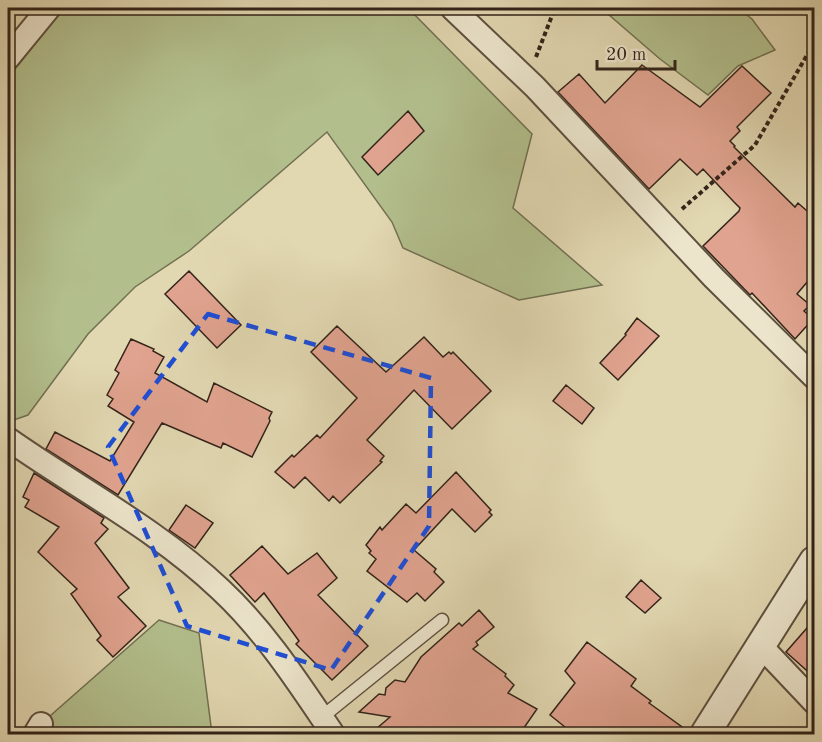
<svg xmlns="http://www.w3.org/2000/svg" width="822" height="742" font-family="'Old Standard TT',serif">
	<rect width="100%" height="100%" fill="#e1d7b1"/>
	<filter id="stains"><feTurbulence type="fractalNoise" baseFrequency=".00333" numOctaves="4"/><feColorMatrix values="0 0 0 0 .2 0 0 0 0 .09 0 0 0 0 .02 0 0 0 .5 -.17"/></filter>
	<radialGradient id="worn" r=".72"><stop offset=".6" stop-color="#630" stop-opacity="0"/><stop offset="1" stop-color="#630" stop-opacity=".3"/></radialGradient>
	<path fill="#b2be8c" stroke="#727052" stroke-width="1.5" d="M 63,8 L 408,8 L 532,134 L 513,208 L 602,285 L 519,300 L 403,248 L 392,222 L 327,132 L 189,251 L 135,287 L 88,334 L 28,415 L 8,422 L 8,78 Z
		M 601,8 L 738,8 L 752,19 L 775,50 L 738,66 L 708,95 L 660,59 Z
		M 159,620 L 199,633 L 212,734 L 55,734 L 50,716 Z"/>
	<path fill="#e0a38f" stroke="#332319" stroke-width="1.5" d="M 642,65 L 700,107 L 742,66 L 771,93 L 737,127 L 740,131 L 730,141 L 735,146 L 734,147 L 795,207 L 798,203 L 814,217 L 814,274 L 797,294 L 810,305 L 804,311 L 813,319 L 795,339 L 752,293 L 750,295 L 703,246 L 739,211 L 740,208 L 734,202 L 703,169 L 697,175 L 680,159 L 649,189 L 558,92 L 579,74 L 605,103 Z
		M 408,111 L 424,131 L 378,175 L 362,157 Z
		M 189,271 L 241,325 L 217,348 L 165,294 Z
		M 637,318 L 659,336 L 618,380 L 600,363 L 626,335 L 625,334 Z
		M 337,326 L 386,372 L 424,337 L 443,357 L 449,352 L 451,354 L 453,352 L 491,391 L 452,429 L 414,390 L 367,440 L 384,456 L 380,461 L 382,462 L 340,503 L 333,496 L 329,501 L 305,477 L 294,488 L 275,472 L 292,455 L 294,457 L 317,435 L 320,438 L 357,398 L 311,352 Z
		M 131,339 L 154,349 L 153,351 L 164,357 L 155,373 L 207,402 L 214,383 L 272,412 L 269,418 L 270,421 L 252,457 L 223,443 L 221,448 L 162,423 L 118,495 L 46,449 L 55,432 L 110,461 L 134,422 L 108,406 L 113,399 L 107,395 L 119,373 L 115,370 Z
		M 566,385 L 594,408 L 582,424 L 553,401 Z
		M 456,472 L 491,510 L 489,512 L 492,515 L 475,532 L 452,509 L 414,550 L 436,569 L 434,572 L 444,582 L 425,601 L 417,593 L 407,602 L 367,571 L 376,559 L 369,553 L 371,551 L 366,545 L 380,527 L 382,530 L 406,504 L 416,513 Z
		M 34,473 L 104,518 L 101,523 L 108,529 L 95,543 L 129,588 L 118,597 L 146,626 L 113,657 L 97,640 L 101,636 L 71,594 L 77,589 L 38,552 L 59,527 L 25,507 L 29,500 L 23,497 Z
		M 186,505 L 213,523 L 195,548 L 169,530 Z
		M 262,546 L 288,574 L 317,553 L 337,578 L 318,595 L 368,646 L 332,680 L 296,644 L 299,641 L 264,593 L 255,602 L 230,575 Z
		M 641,580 L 661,598 L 645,613 L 626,597 Z
		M 479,610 L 494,627 L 476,642 L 478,645 L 473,649 L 506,674 L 505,676 L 514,685 L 508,693 L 537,709 L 519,735 L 369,735 L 390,717 L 359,712 L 379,694 L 385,695 L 386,688 L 395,680 L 405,682 L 421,657 L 459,623 L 462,626 Z
		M 814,620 L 814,677 L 786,652 Z
		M 587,642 L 636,679 L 631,686 L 651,701 L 649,703 L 689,732 L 689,735 L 575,735 L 550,715 L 575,683 L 565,671 Z"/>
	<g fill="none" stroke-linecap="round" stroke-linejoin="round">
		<defs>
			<path id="service" d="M 322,717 L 442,620"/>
			<path id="minor" d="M 452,8 L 535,87 L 714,278 L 814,377
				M 8,58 L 49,8
				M 8,439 C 79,489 157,529 221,590 C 266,632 299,684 333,734
				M 761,646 L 814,702
				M 35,734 L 41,724"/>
			<path id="tertiary" d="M 705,734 L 814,561"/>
		</defs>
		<use href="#service" stroke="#5e503f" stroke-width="15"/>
		<use href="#minor" stroke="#5e503f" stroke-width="26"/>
		<use href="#tertiary" stroke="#5e503f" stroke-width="32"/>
		<path stroke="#332319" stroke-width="4" stroke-dasharray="4.5 3" stroke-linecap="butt" d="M 536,57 L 555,8
			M 682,209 L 755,145 L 814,43"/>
		<use href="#service" stroke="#ece5cc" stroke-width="12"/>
		<use href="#minor" stroke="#ece5cc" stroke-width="22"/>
		<use href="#tertiary" stroke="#ece5cc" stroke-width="28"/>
	</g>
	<path fill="none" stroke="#1d4ed8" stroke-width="4.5" stroke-dasharray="12 8" stroke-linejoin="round" d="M 208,314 L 431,378 L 429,526 L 331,670 L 187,626 L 108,447 Z"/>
	<rect width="822" height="742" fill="none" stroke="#e1d7b1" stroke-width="30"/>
	<rect x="9" y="9" width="804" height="724" fill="none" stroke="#332319" stroke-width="3"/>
	<rect x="15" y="15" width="792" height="712" fill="none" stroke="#332319" stroke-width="1.5"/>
	<path d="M597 60v9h78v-9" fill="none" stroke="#332319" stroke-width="3"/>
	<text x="606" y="60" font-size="18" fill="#332319" stroke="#ece5cc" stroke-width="4.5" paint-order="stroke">20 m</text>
	<rect width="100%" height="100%" filter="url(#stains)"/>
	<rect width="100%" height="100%" fill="url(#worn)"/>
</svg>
